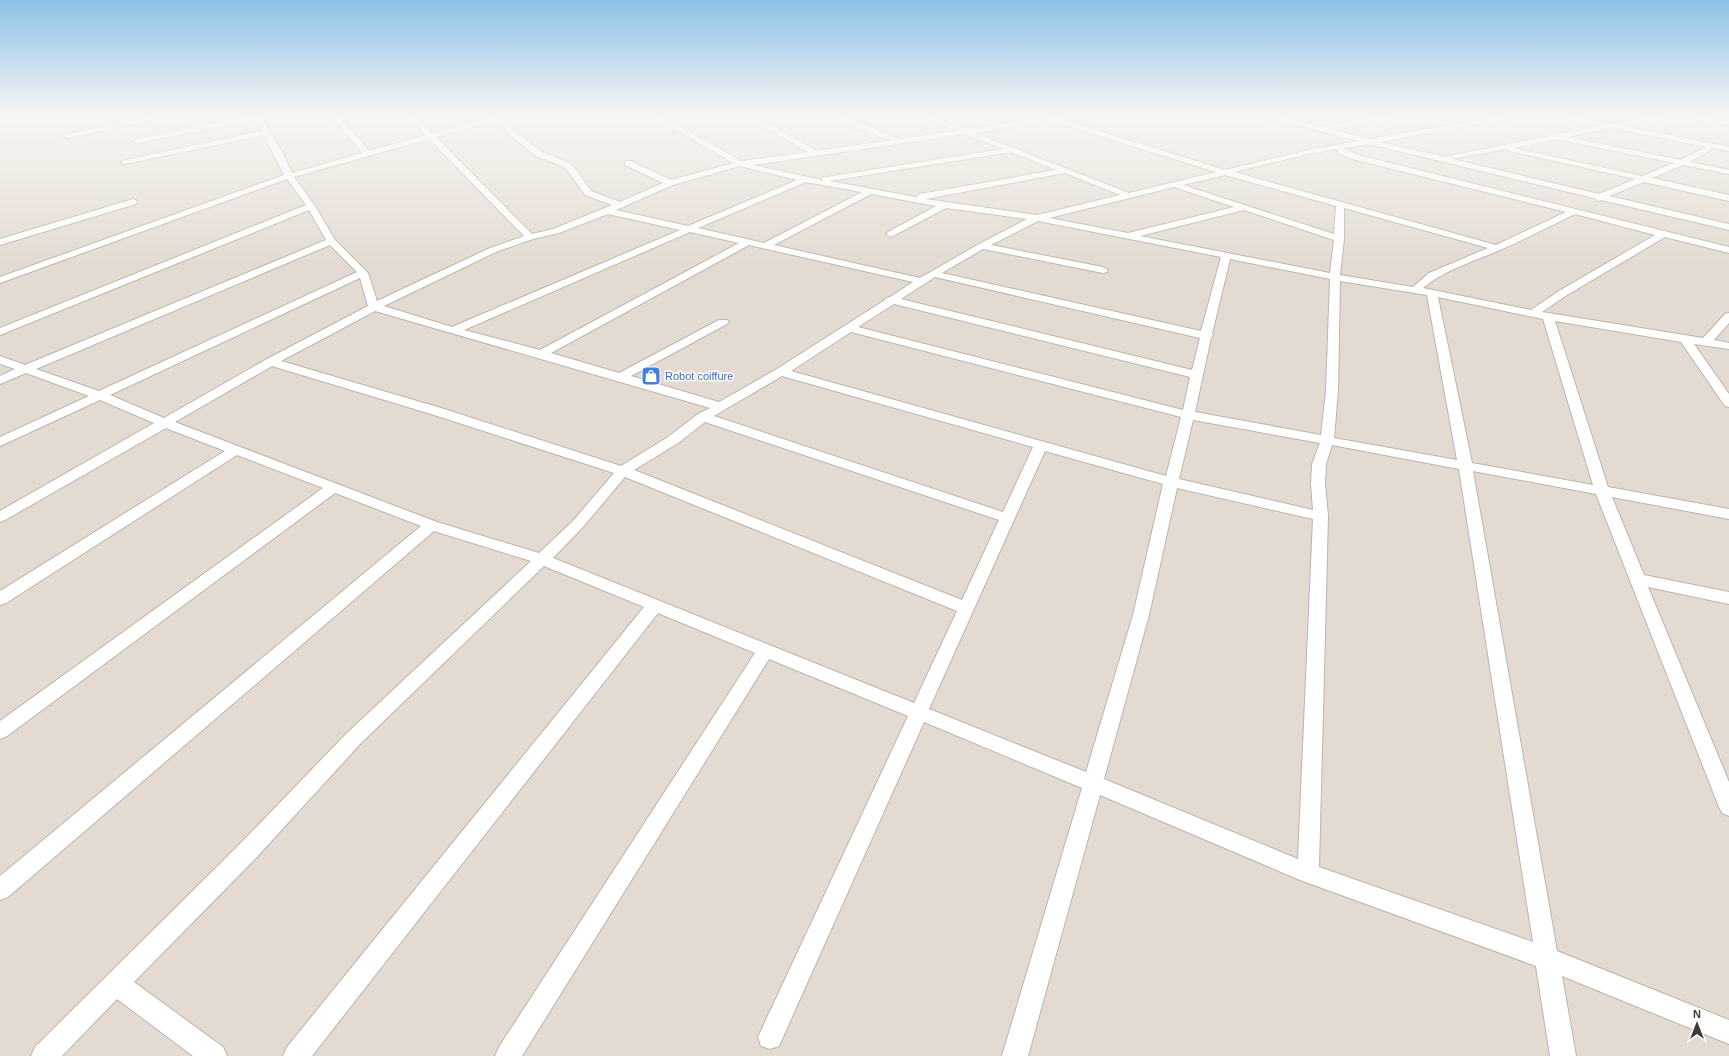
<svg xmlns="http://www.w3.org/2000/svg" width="1729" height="1056" font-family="Arial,sans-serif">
	<rect width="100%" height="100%" fill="#f0eae3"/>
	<path fill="#e3dbd2" d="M 0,116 L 1729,116 L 1729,1056 L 0,1056 Z"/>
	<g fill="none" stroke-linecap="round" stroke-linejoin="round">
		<defs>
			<path id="minor" d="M 153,116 L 167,116 L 68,138 L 64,136 L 68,134 Z
				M 251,116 L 261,116 L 281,150 L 292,173 L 362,153 L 332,116 L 339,116 L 369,151 L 426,135 L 408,116 L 415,116 L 432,133 L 489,118 L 488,116 L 505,116 L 499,119 L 542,152 L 568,162 L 574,167 L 591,191 L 620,202 L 663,183 L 625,165 L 625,161 L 631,161 L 671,180 L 733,163 L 653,116 L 661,116 L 741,161 L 808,152 L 763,126 L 762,124 L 766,122 L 817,151 L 891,140 L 856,128 L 838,116 L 847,116 L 862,124 L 899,139 L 957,131 L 923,116 L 933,116 L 967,129 L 1060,116 L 1079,116 L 1064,120 L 1225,170 L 1308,150 L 1358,141 L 1263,116 L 1275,116 L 1321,127 L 1385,116 L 1403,116 L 1400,118 L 1329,129 L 1369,139 L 1500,116 L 1516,116 L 1513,118 L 1380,142 L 1444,157 L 1600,126 L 1556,116 L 1571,116 L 1612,124 L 1656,116 L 1673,116 L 1670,118 L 1623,126 L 1729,147 L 1729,151 L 1714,148 L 1690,162 L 1729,170 L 1729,174 L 1683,165 L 1652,178 L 1729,195 L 1729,201 L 1644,182 L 1609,196 L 1729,224 L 1729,230 L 1601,200 L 1598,201 L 1594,198 L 1369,144 L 1343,148 L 1358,155 L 1729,247 L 1729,253 L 1665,237 L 1567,295 L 1542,312 L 1703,338 L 1725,314 L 1729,313 L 1729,323 L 1714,340 L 1729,343 L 1729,349 L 1694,344 L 1729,394 L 1729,407 L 1725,406 L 1681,342 L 1555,321 L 1608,487 L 1729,509 L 1729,519 L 1612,497 L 1644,575 L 1729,592 L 1729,604 L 1648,587 L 1729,782 L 1729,816 L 1722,813 L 1719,807 L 1596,494 L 1473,471 L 1557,951 L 1729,1020 L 1729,1044 L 1562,976 L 1576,1056 L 1550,1056 L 1536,966 L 1300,880 L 1100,795 L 1028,1056 L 1002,1056 L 1082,788 L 924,722 L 779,1046 L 770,1049 L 761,1046 L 758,1037 L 908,716 L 769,659 L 522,1056 L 495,1056 L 499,1047 L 755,653 L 658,613 L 312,1056 L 283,1056 L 287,1047 L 644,607 L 544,566 L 361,743 L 255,859 L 134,982 L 223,1047 L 227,1056 L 193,1056 L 117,999 L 62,1056 L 31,1056 L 35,1047 L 239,845 L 347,733 L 531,561 L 434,531 L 8,897 L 0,900 L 0,876 L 421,526 L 335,493 L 7,736 L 0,739 L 0,721 L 323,488 L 237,455 L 6,603 L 0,605 L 0,591 L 225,451 L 166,428 L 5,520 L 0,522 L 0,511 L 154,423 L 100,400 L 0,446 L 0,437 L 89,396 L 26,373 L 0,384 L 0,376 L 15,369 L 0,364 L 0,356 L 25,365 L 326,240 L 309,210 L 0,335 L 0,328 L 306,205 L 287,179 L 0,283 L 0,277 L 284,175 L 264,135 L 125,164 L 121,162 L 125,160 L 262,131 L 256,120 L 137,143 L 133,141 L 137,139 ZM 493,121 L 536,156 L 562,166 L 568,171 L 585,195 L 612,205 L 553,229 L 532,234 L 436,137 ZM 1058,121 L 1058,123 L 1216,172 L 1129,193 L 975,133 ZM 1612,128 L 1706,147 L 1681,160 L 1567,137 ZM 965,134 L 1003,149 L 826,177 L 823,177 L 822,180 L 753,165 ZM 429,139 L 524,236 L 490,248 L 377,301 L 368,273 L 335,240 L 315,206 L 294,177 ZM 1558,139 L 1561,140 L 1674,163 L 1642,176 L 1514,148 ZM 1336,149 L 1340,154 L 1352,159 L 1566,212 L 1496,245 L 1234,172 L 1308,154 ZM 1505,149 L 1509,151 L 1635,179 L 1599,194 L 1452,159 ZM 1011,152 L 1056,170 L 920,194 L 916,197 L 829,181 ZM 740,166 L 797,180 L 688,226 L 616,210 L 673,185 ZM 1065,173 L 1120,195 L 1037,215 L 925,199 ZM 1225,175 L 1336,206 L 1334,234 L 1183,185 ZM 806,182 L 862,192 L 764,243 L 698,228 ZM 1174,187 L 1234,207 L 1128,233 L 1049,218 ZM 871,194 L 936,206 L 888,232 L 886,234 L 891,237 L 946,208 L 1027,219 L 979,244 L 920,278 L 774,245 ZM 1344,208 L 1488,248 L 1429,273 L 1413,287 L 1340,275 L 1344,239 ZM 1244,210 L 1334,240 L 1330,273 L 1140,236 ZM 608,214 L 680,230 L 452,327 L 384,306 L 496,252 L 533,239 L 559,233 ZM 1575,214 L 1655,235 L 1559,291 L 1531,310 L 1423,288 C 1446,269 1473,262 1500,250 C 1525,239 1550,226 1575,214 ZM 1038,221 L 1221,257 L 1201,331 L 942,273 L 983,249 L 1103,273 L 1107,272 L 1108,270 L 1103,267 L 991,245 ZM 690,232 L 739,243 L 540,350 L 464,330 ZM 330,245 L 357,272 L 99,391 L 36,369 ZM 749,245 L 913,282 L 890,297 L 886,298 L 885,300 L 777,369 L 719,402 L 631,376 L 727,324 L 729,322 L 727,320 L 719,320 L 619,373 L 551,353 ZM 1230,259 L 1330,279 L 1326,391 L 1321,435 L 1195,412 L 1211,338 L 1213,336 L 1212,334 ZM 935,277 L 1200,338 L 1192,370 L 901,299 ZM 360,278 L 368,306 L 267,359 L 164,418 L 110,395 ZM 1340,281 L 1427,295 L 1457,460 L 1334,438 L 1338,391 ZM 1438,297 L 1543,319 L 1593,485 L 1472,463 ZM 894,304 L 1190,377 L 1183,410 L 858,327 ZM 375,311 L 710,408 L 698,414 L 668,437 L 621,466 L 441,408 L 281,361 ZM 851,332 L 1181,417 L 1166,476 L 791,371 ZM 272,366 L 431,414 L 614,473 L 573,521 L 539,553 L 437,522 L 175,422 ZM 782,376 L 1033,447 L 1003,512 L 714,416 ZM 1193,420 L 1320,443 L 1312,464 L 1311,484 L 1313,510 L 1179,479 ZM 705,422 L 999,520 L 962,600 L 634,470 L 678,443 ZM 1332,445 L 1459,469 L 1533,942 L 1319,867 L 1328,516 L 1325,484 L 1326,464 ZM 1045,451 L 1163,484 L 1133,615 L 1086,772 L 929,709 ZM 625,477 L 957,611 L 914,703 L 553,558 L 583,527 ZM 1177,488 L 1313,519 L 1298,859 L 1104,779 L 1149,615 Z
				M 1685,116 L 1701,116 L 1729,121 L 1729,125 L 1688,118 Z
				M 133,199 L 136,200 L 137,202 L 136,204 L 0,245 L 0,239 Z"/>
		</defs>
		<use href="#minor" stroke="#bdb4aa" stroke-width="2"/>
		<use href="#minor" fill="#fff" fill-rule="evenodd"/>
	</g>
	<linearGradient id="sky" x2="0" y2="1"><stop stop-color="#8dc1e8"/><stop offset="0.44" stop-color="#f8f6f2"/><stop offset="1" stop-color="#f8f6f2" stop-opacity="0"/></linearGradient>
	<rect width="1729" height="264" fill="url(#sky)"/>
	<defs>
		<symbol id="shop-square" viewBox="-11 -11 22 22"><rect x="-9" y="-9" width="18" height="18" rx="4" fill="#3f7fe0" stroke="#fff"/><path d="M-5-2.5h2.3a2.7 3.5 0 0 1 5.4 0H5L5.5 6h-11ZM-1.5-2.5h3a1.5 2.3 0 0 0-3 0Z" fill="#fff"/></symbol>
	</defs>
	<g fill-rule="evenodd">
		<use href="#shop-square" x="640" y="365" width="22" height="22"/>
	</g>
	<g text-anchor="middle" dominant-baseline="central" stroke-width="3" stroke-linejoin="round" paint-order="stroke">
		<g font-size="11" fill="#366cbe" stroke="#fff" text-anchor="start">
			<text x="665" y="376">Robot coiffure</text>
		</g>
	</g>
	<g transform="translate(1697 1024)" stroke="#ffffff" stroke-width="3" paint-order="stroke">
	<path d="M0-3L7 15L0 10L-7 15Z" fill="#413a34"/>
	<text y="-6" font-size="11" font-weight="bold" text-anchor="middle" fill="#413a34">N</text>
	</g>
</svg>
